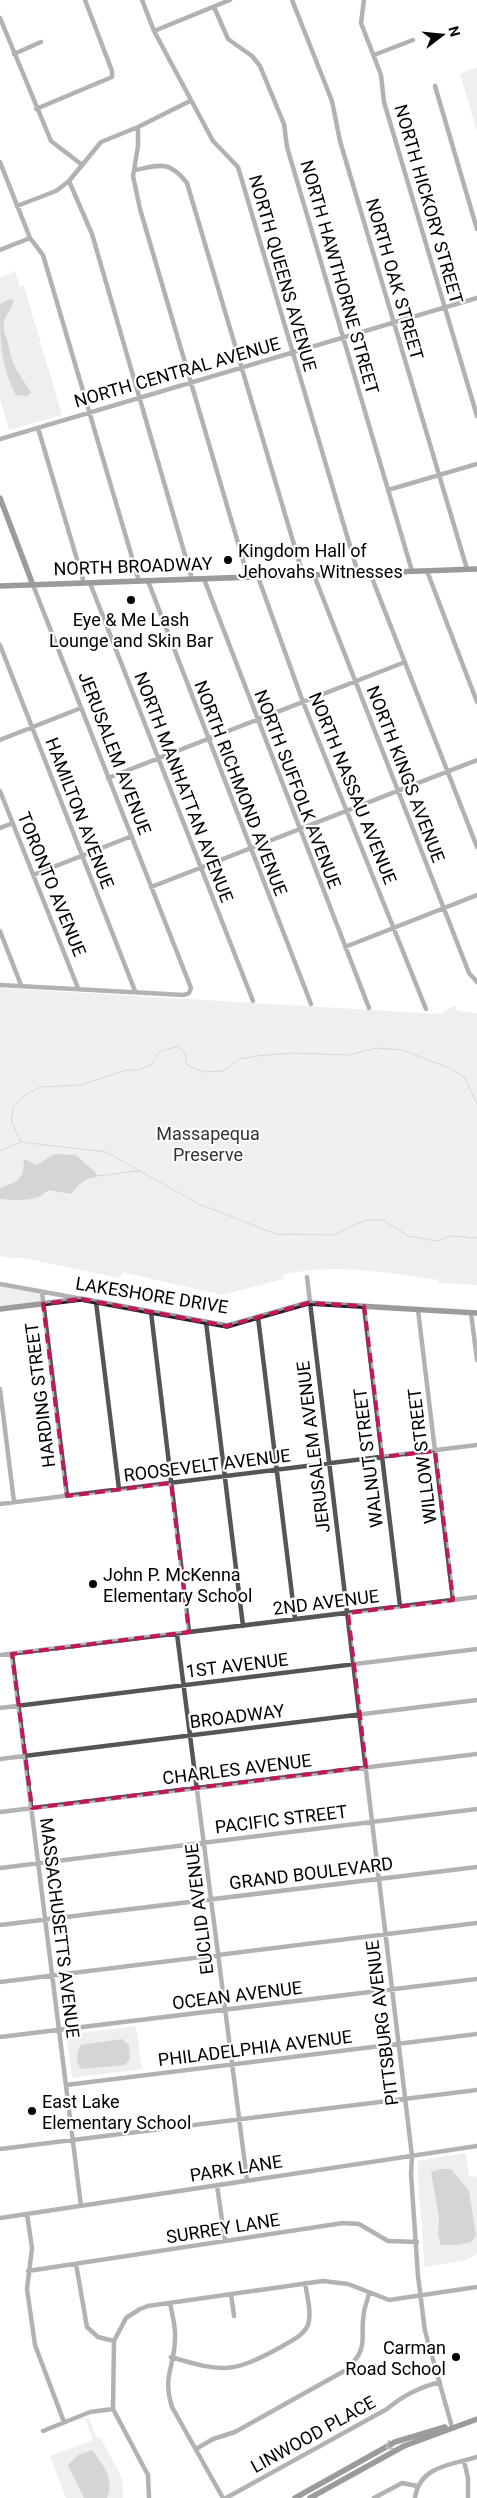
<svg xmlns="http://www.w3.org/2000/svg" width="477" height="2498" font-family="Roboto,sans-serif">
	<rect width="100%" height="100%" fill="#fff"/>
	<path fill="#dcdcdc" d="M 477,67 L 477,132 L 460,74 Z
		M 15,271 L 20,287 L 24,286 L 62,415 L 9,430 L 0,399 L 0,278 Z
		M 0,988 L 441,1014 L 455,1005 L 457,1011 L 477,1013 L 477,1285 L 439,1283 L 439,1280 C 388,1273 334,1262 283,1275 L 284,1279 L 222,1295 L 122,1272 L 120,1278 L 18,1257 L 17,1259 L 0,1256 Z
		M 0,1284 L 42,1292 L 43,1304 L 0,1309 Z
		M 136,2026 L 142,2069 L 72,2078 L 66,2035 Z
		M 466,2153 L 469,2177 L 477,2176 L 477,2253 L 467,2260 L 424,2267 C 424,2232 417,2195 418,2161 Z
		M 89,2418 L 97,2438 L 100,2437 L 122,2478 L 123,2498 L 66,2498 L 50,2456 L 93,2440 L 85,2419 Z"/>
	<path fill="#a3a3a3" d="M 9,299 L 14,300 C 12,309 7,313 4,321 C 2,329 6,336 8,343 C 13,368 17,371 31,392 L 27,396 L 16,395 C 0,364 0,339 0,304 Z
		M 54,1154 L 76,1155 L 96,1173 L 97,1177 C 84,1178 79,1184 71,1194 L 49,1190 C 34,1203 19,1200 0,1199 L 0,1188 C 20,1181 23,1180 24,1159 L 37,1165 Z
		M 122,2039 L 129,2045 L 130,2059 L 125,2065 L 81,2069 C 76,2062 76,2052 81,2045 Z
		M 440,2169 L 451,2169 L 469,2191 L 476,2236 L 471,2242 L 458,2245 L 441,2245 L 438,2235 L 439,2217 L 431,2172 Z
		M 92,2450 C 103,2465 115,2479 107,2498 L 84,2498 L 68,2465 L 78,2455 Z"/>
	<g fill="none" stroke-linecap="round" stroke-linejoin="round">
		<path stroke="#a3a3a3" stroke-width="1" d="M 21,1142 L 11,1120 L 14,1105 L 27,1094 L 40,1087 L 80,1085 L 127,1070 L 139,1070 L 151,1065 L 159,1052 L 178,1046 L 185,1053 L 187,1065 L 204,1072 L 223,1071 L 240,1059 L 257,1056 L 291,1053 L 349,1055 L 376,1048 L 403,1050 L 449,1068 L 464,1077 L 477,1104
			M 0,1151 L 21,1142 L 106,1152 L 199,1204 L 276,1234 L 333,1235 L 366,1220 L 383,1220 L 408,1236 L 436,1241 L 451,1236 L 477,1238
			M 95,1176 C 111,1176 125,1171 140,1171"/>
		<path stroke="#555" stroke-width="4.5" d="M 142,0 L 154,31 L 213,141 L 238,167 L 358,573
			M 292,0 L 332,101 L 340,141 L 467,569
			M 364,0 L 361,23 L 381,75 L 384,102 L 477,416
			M 214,7 L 228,39 L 252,56 L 260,66 L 284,124 L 287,147 L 412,571
			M 0,18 L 51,141 L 81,164
			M 154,31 L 230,0
			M 14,54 L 41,42
			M 374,55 L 413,40
			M 435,86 L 477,229
			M 36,109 L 112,77 L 112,71 L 85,0
			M 138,127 L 138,146 L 133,176 L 140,209 L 248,577
			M 0,162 L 30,238 L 43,255 L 139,581
			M 135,170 C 161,165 169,160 187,183 L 303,575
			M 69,181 L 92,234 L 192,579
			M 17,206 L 56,191 L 69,181 L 101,142 L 138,127 L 190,101
			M 0,250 L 30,238
			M 38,428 L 84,583
			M 0,439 L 477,298
			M 388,490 L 477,464
			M 427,571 L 477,702
			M 370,573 L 477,847
			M 314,575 L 469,973 L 477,982
			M 258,577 L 303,702 L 426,1009
			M 204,579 L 369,1008
			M 148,581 L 311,1004
			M 90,583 L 253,1001
			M 0,645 L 135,991
			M 0,740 L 81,708
			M 108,778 L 405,662
			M 0,791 L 78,988
			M 0,828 L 13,823
			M 33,875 L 132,836
			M 151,887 L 477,760
			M 0,931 L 21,985
			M 345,947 L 477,895
			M 0,985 L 184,995 L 189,993 L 191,988 L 33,585
			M 307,1277 L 412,2156 L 411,2174 L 418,2276 L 425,2331 L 452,2427
			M 0,1284 L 77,1298
			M 42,1292 L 67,1496
			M 96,1302 L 119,1489
			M 364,1306 L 400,1606
			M 418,1310 L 453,1600
			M 151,1312 L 189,1632
			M 471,1313 L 477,1360
			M 258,1317 L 295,1619
			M 206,1322 L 243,1626
			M 0,1389 L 14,1502
			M 0,1504 L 477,1445
			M 177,1634 L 247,2180
			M 12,1654 L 81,2206
			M 0,1655 L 477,1597
			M 0,1708 L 477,1649
			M 0,1759 L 477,1700
			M 0,1812 L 477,1754
			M 0,1868 L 477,1809
			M 0,1925 L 477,1867
			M 0,1982 L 477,1923
			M 0,2037 L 477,1979
			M 66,2085 L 477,2034
			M 0,2149 L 477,2090
			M 217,2185 L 225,2241
			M 27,2214 L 32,2248 L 27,2289 L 35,2345 L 64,2422
			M 0,2218 L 477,2146
			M 76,2264 L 87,2327 L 98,2337 L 114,2341
			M 28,2271 L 343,2223 L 359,2224 L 388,2241 L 417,2242
			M 231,2294 L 234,2316
			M 170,2303 C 172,2314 176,2327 175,2338 C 175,2367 162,2375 172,2407 L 223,2498
			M 171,2357 C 224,2373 233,2373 281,2347 C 291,2341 303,2336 308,2325 C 312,2313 307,2296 305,2283
			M 43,2431 L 90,2412 L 113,2409
			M 196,2449 L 213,2439 L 235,2432 L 346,2370 C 371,2346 359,2339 364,2312 C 365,2306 368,2299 369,2293
			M 464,2461 L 468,2478 L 468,2498
			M 149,2498 L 148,2475 L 113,2409 L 114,2341 L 126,2318 L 140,2309 L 148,2306 L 323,2281 L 348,2284 L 389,2300 L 477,2287
			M 226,2498 L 387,2409 C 404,2395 418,2388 440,2382
			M 374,2498 L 402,2483 L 417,2486
			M 415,2498 C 419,2466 451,2465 477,2457"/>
		<path stroke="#222" stroke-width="5.5" d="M 0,498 L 33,585
			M 0,586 L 477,569
			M 0,1309 L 81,1299 L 227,1326 L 308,1303 L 477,1313
			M 295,2498 L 395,2442 L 445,2427
			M 310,2498 L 404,2446 L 477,2419"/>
	</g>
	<defs><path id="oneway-chevron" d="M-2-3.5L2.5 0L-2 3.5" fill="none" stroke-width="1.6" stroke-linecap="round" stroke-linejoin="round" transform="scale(1.25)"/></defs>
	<use stroke="#646464" href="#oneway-chevron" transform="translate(389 2446) rotate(152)"/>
	<path d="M0 0H477V2498H0ZM 81,1299 L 227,1326 L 308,1303 L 364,1306 L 382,1457 L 435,1451 L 453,1600 L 348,1613 L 366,1767 L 32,1808 L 12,1654 L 189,1632 L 171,1483 L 67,1496 L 43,1304 Z" fill="#fff" fill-opacity=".55" fill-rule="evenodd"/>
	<path fill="none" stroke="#c2185b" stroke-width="4" stroke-dasharray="10 6" stroke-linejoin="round" d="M 81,1299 L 227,1326 L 308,1303 L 364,1306 L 382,1457 L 435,1451 L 453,1600 L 348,1613 L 366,1767 L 32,1808 L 12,1654 L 189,1632 L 171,1483 L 67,1496 L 43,1304 Z"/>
	<g fill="#000" stroke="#fff" stroke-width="2">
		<circle cx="228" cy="560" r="5"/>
		<circle cx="131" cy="600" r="5"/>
		<circle cx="93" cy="1584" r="5"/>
		<circle cx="32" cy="2111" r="5"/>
		<circle cx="456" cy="2357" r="5"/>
	</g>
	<g text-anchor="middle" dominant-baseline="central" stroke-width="4.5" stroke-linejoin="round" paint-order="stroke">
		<g font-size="18" fill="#000" stroke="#fff">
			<text transform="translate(429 204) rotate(74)">NORTH HICKORY STREET</text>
			<text transform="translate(283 273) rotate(74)">NORTH QUEENS AVENUE</text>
			<text transform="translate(340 277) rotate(74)">NORTH HAWTHORNE STREET</text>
			<text transform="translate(395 279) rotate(74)">NORTH OAK STREET</text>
			<text transform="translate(177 372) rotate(-16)">NORTH CENTRAL AVENUE</text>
			<text transform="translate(133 566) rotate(-2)">NORTH BROADWAY</text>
			<text transform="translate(115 753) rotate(69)">JERUSALEM AVENUE</text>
			<text transform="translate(406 774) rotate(69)">NORTH KINGS AVENUE</text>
			<text transform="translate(184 787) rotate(69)">NORTH MANHATTAN AVENUE</text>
			<text transform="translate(241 788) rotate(69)">NORTH RICHMOND AVENUE</text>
			<text transform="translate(353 788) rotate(68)">NORTH NASSAU AVENUE</text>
			<text transform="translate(298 789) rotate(69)">NORTH SUFFOLK AVENUE</text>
			<text transform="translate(80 813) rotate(69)">HAMILTON AVENUE</text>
			<text transform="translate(52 884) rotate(68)">TORONTO AVENUE</text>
			<text transform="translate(152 1295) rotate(9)">LAKESHORE DRIVE</text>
			<text transform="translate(40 1395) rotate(-97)">HARDING STREET</text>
			<text transform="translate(313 1447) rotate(-97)">JERUSALEM AVENUE</text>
			<text transform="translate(422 1456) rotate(-97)">WILLOW STREET</text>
			<text transform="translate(368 1458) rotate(-97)">WALNUT STREET</text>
			<text transform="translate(207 1465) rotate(-7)">ROOSEVELT AVENUE</text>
			<text transform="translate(326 1602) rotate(-7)">2ND AVENUE</text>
			<text transform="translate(237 1665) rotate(-7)">1ST AVENUE</text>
			<text transform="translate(237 1716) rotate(-7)">BROADWAY</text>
			<text transform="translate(237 1769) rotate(-7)">CHARLES AVENUE</text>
			<text transform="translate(281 1819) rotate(-7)">PACIFIC STREET</text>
			<text transform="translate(311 1873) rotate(-7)">GRAND BOULEVARD</text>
			<text transform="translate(199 1909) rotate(-97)">EUCLID AVENUE</text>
			<text transform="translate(60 1928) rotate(83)">MASSACHUSETTS AVENUE</text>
			<text transform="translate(237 1995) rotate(-7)">OCEAN AVENUE</text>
			<text transform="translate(382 2023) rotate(-97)">PITTSBURG AVENUE</text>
			<text transform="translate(255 2048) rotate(-7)">PHILADELPHIA AVENUE</text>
			<text transform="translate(236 2168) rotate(-9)">PARK LANE</text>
			<text transform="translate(223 2228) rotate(-9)">SURREY LANE</text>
			<text transform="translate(313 2434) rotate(-29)">LINWOOD PLACE</text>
		</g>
		<g font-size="18" fill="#000" stroke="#fff" text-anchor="start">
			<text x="238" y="550">Kingdom Hall of<tspan x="238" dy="21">Jehovahs Witnesses</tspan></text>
			<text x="131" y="619" text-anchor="middle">Eye &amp; Me Lash<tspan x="131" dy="21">Lounge and Skin Bar</tspan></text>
			<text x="103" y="1574">John P. McKenna<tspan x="103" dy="21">Elementary School</tspan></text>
			<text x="42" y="2101">East Lake<tspan x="42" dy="21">Elementary School</tspan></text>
			<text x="446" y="2347" text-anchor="end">Carman<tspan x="446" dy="21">Road School</tspan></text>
		</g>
		<g font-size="18" fill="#333" stroke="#fff">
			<text x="208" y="1133">Massapequa<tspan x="208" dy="21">Preserve</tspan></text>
		</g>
	</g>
	<g transform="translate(442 35) rotate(74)" stroke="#ffffff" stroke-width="4" paint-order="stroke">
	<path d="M0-4L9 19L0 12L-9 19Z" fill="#000000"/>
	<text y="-8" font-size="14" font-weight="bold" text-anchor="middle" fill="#000000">N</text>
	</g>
</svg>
